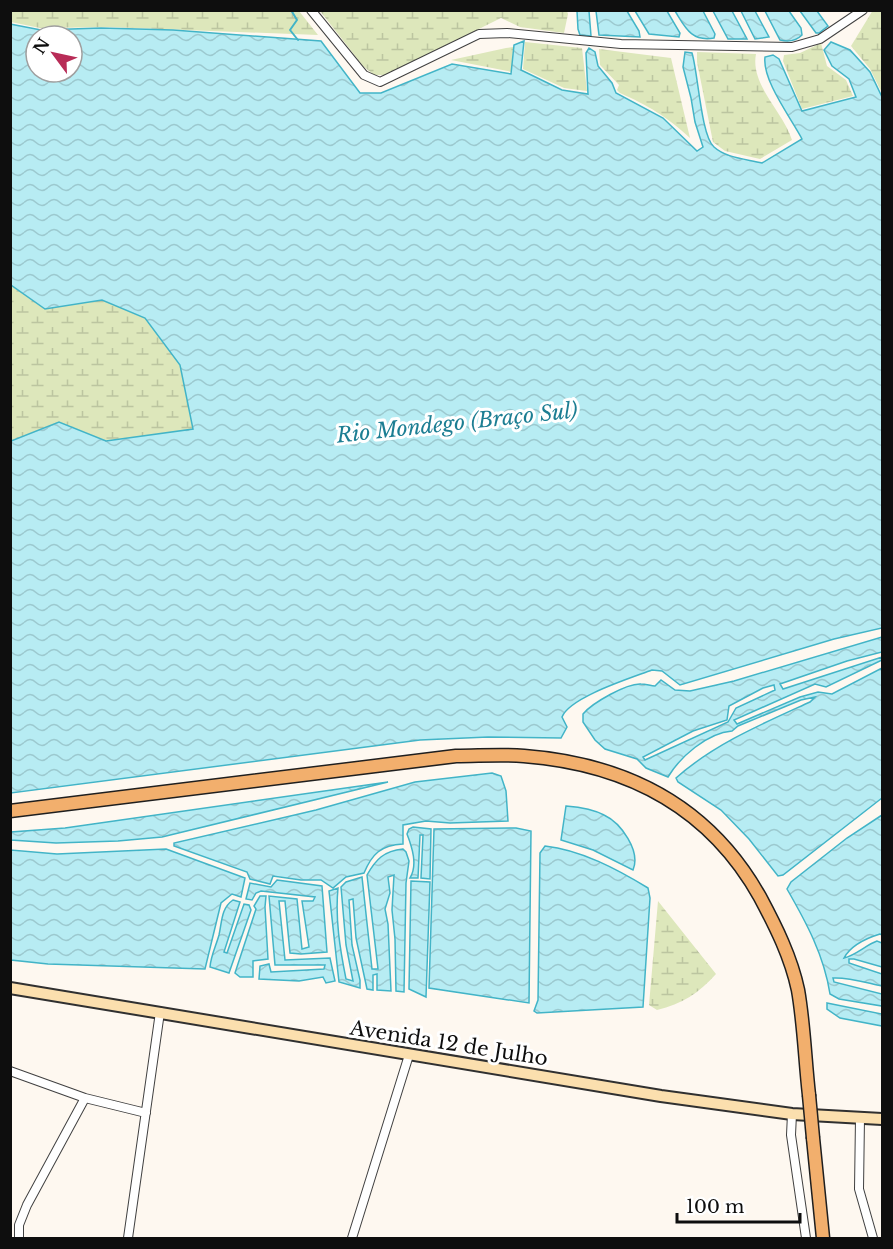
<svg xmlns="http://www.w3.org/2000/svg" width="893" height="1249" font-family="'Libre Baskerville',serif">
	<defs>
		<pattern id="wetland-marsh" width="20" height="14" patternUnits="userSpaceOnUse" patternTransform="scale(1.5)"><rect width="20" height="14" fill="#dde7bb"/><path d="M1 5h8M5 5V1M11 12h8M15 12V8" fill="none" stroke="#bcc5a0"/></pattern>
		<pattern id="water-waves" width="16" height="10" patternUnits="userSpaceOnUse" patternTransform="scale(1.5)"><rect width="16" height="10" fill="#b7ecf3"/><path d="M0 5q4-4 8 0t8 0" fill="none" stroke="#9cc9cf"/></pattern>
	</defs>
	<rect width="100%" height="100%" fill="#fef8f0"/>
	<path fill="url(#wetland-marsh)" d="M 11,10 L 299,11 L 318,35 L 109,27 L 40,28 L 11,22 Z
		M 873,10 L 882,11 L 882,93 L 870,69 L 851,46 Z
		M 567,11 L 568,14 L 564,33 L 520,27 L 501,18 L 386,75 L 374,75 L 363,66 L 320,11 Z
		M 525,42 L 582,48 L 587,91 L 564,88 L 523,69 Z
		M 821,43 L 827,66 L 846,80 L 853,96 L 802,109 L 783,61 L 784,55 L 800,53 Z
		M 513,47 L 512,72 L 451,60 L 506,48 Z
		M 599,49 L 671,58 L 690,138 C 666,116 649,106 620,93 L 617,90 L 619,85 L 600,65 Z
		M 697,52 L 756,54 C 750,85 783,111 792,140 L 760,159 L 725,151 L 713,142 L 697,62 Z
		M 11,285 L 45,309 L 102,300 L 145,318 L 180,365 L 193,429 L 106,441 L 59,422 L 11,441 Z
		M 658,901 L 716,974 C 699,993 682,1004 657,1010 L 649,1005 Z"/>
	<path fill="url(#water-waves)" stroke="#42b4c7" stroke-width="1.5" fill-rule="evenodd" d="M 577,11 L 589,11 L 591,36 L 580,35 L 578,29 Z
		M 596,11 L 627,11 L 639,31 L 640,37 L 599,35 Z
		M 635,11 L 667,11 L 680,33 L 679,37 L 649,34 Z
		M 675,11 L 703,11 L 715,34 L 714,38 C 691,42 685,27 675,11 Z
		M 713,11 L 732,11 L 747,39 L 728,39 Z
		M 741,11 L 755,11 L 769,37 L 755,39 Z
		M 765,11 L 789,11 L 801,28 L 802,35 C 796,41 788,42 780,40 Z
		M 800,11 L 817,11 L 828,26 L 819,33 L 816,33 Z
		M 10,24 L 41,30 L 101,28 L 173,30 L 321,41 L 360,93 L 381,93 L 452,64 L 511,74 L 514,45 L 524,41 L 521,70 L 562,90 L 588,94 L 586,53 L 589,48 L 595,52 L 598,66 L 612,83 L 616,93 L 663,118 L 697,151 L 703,147 L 695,122 L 691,98 L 683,67 L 685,52 L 692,53 C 698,72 701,136 714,147 C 726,158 746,159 762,163 L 802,139 C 791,118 762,80 765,57 L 773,55 L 779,59 L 802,111 L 856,97 L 849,79 L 832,66 L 824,50 L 831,42 L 850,50 L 870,72 L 882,97 L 882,628 L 834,639 L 680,685 L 662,671 L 652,670 C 631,678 570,697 562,717 L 567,727 L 561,738 L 488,737 L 420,740 L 11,793 L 11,441 L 59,422 L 106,441 L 193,429 L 180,365 L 145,318 L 102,300 L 45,309 L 11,285 ZM 36,36 L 72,36 L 72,72 L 36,72 Z
		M 882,637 L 882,652 L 847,661 L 780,684 L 783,689 L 882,657 L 882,660 L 826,687 L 815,684 L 734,720 L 737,724 L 800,697 L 818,692 L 832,694 L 882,668 L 882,798 L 783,875 L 778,876 L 749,839 L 721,810 L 678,782 L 676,778 C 714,744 764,723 810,702 L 815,697 L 801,700 L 738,726 L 732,731 C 707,733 680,757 668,777 L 646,768 L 637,759 L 605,749 L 595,740 L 583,722 L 583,714 C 592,703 627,683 641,684 C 646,684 651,686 655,686 L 661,680 L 675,690 L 690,691 L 734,681 ZM 774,685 L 775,690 L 736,708 L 728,722 L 645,760 L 643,757 L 693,731 L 727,720 L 729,706 L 763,688 Z
		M 492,773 L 501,776 L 506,791 L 508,821 L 450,823 L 426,821 L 403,825 L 403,844 C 381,845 372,854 364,873 L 346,877 L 333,888 L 321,880 L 301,880 L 273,876 L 270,884 L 250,879 L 247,872 L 174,846 L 174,843 L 316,810 L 415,782 Z
		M 388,782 L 162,837 L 118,841 L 56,843 L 11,840 L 11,832 L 65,828 Z
		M 566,806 C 578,807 593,809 604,815 C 621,823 641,851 633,870 L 593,850 L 561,840 Z
		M 882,815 L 882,935 L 880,934 C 867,938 851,945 844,958 C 856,955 866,945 877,941 L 882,943 L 882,967 L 854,959 L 849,959 L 849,963 L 882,974 L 882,986 C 867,983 848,977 833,978 L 834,982 L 882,994 L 882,1006 L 839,999 L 830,994 C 824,955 806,922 787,889 L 791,882 L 847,838 Z
		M 413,827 L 431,829 L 430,879 L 421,878 L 423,835 L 420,835 L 418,878 L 410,878 C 418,865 412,847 407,834 L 409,829 Z
		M 516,828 L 531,831 L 529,1003 L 429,988 L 434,829 Z
		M 545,846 C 581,850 617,869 648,888 L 650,898 L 643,1007 L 537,1013 L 534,1011 L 538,1000 L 540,853 Z
		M 166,849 L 245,878 L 241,897 L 232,894 L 221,903 L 205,969 L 48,964 L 11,960 L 11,850 L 57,854 Z
		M 403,849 L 406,852 L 409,861 L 406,883 L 404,992 L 396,991 L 395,939 L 392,910 L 394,875 L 388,877 L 390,893 L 385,909 L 388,924 L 391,991 L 377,990 L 377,974 L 373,975 L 373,990 L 367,989 L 356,938 L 353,899 L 349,900 L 352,945 L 360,980 L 360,988 L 339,982 L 329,891 L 338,888 C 335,919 340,949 346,979 L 353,981 L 346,945 L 341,887 L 346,882 L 362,877 L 372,969 L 378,969 L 367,875 C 376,859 384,851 403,849 Z
		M 277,880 L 322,886 L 327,952 L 301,954 L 290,953 L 285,901 L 279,901 L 285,960 L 330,958 L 335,981 L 326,983 L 323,977 L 299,981 L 259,979 L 260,966 L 269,964 L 271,972 L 324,969 L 325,965 L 275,965 L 269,896 L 297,899 L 302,949 L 309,947 L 302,901 L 313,901 L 315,897 L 261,891 L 256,893 L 252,900 L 246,899 L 250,883 L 271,887 Z
		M 411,881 L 430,882 L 426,997 L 409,989 Z
		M 260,896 L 266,896 L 265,907 L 268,959 L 253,961 L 253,977 L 240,977 L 235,973 L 256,909 L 254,906 Z
		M 233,900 L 240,902 L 224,952 L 227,953 L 244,904 L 249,905 L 251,910 L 229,973 L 210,967 C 211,955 216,946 219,935 C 222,922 221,908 233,900 Z
		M 827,1003 L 882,1014 L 882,1026 L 840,1018 L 827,1009 Z"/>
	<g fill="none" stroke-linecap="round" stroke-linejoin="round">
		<path stroke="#42b4c7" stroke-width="2" d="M 291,10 L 297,20 L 290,30 L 298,40"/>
		<defs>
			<path id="minor" d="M 311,10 L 364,75 L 380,82 L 479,34 L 507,33 L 621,44 L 792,47 L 820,39 L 863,10
				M 10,1071 L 85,1098 L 146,1113
				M 792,1114 L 791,1135 L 806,1238
				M 860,1118 L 859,1189 L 873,1238
				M 19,1238 L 19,1225 L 27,1205 L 85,1098
				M 128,1238 L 160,1012
				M 352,1238 L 409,1055"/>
			<path id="secondary" d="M 10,988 L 661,1096 L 792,1114 L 882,1119"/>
			<path id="primary" d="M 10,811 L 456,756 C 478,756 502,754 524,756 C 627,764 709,806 760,897 C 776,927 791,957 798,990 C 804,1024 805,1060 809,1095
				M 813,1138 L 823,1238"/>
		</defs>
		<use href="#minor" stroke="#414141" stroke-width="10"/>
		<use href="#secondary" stroke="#303030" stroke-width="14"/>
		<use href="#primary" stroke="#1f1f1f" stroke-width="15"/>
		<use href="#minor" stroke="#fff" stroke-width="8"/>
		<use href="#secondary" stroke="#fbdfae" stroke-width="10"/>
		<use href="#primary" stroke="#f2af6d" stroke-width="12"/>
		<defs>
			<path id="primary-bridge" d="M 809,1095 L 813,1138"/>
		</defs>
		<use href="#primary-bridge" stroke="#1f1f1f" stroke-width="15" stroke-linecap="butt"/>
		<use href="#primary-bridge" stroke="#f2af6d" stroke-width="12"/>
	</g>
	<g text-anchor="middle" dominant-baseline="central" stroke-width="6" stroke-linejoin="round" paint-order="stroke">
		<g font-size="20" fill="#0e0e0e" stroke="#fff">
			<text transform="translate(449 1043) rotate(9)">Avenida 12 de Julho</text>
		</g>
		<g font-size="21" font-style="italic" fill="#1c7e93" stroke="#fff">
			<text transform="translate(457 423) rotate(-6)">Rio Mondego (Braço Sul)</text>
		</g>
	</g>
	<rect width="893" height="1249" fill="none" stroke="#0e0e0e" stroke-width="24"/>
	<g transform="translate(54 54) rotate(303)"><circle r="28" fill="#ffffff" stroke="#9f9f9f" stroke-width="1.5"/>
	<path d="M0-4.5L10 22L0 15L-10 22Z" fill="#b82c57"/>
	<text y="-9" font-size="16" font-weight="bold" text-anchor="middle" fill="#0e0e0e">N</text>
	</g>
	<path d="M677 1213v9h123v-9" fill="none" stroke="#0e0e0e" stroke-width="3"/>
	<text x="686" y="1213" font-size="18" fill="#0e0e0e" stroke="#ffffff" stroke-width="4.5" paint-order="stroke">100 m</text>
</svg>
